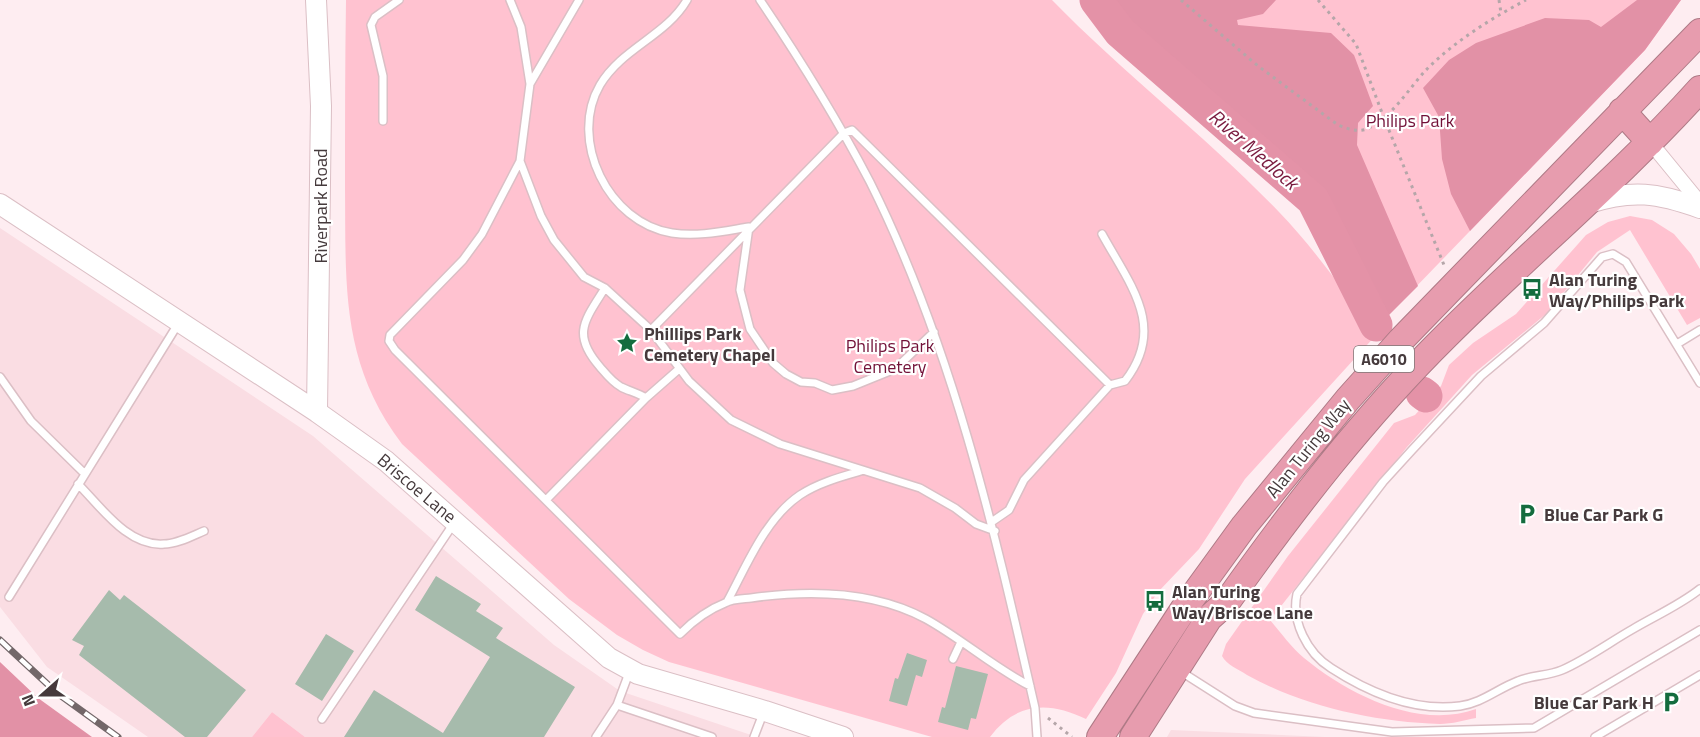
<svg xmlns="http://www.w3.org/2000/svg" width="1700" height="737" font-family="'Titillium Web',sans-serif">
	<rect width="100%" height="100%" fill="#feedf1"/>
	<path fill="#fadde3" d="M 0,228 L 313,436 L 554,645 L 620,691 L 757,737 L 305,737 L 272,712 L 252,737 L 148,737 L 47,667 L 0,607 Z
		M 1171,730 L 1325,737 L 1167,737 Z"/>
	<path fill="#ffc2d0" d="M 346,0 L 1052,0 C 1124,74 1207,137 1279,212 C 1315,249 1345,294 1377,334 L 1245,479 L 1199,549 L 1158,592 L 1143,614 L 1116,673 L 1086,719 C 1049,701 1016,702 990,737 L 932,737 L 669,662 L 643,650 L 617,635 L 569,599 L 402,444 C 340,362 346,284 345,187 C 345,125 345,62 346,0 Z
		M 1100,0 L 1681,0 L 1645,50 L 1381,323 L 1317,197 L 1121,29 Z
		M 1630,216 L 1652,220 L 1674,234 L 1691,254 L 1700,269 L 1700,318 L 1687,325 L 1630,230 L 1597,252 L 1546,314 L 1472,375 L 1407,447 L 1270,620 C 1281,633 1292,648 1304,658 C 1348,694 1418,730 1476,709 L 1476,718 C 1465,720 1452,724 1440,724 C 1375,722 1305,707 1247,675 C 1238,669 1227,665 1222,656 L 1226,644 L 1288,556 L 1394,423 L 1415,415 L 1441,386 L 1449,365 L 1473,343 L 1516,314 L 1586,235 L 1608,222 Z
		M 272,712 L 305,737 L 252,737 Z"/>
	<path fill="#e291a6" d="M 1100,0 L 1276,0 L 1263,14 L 1237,20 L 1238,25 L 1331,33 L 1354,55 L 1373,106 L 1358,123 L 1357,145 L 1418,286 L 1381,323 L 1317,197 L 1121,29 Z
		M 1637,0 L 1681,0 L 1645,50 L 1470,231 L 1451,194 L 1442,159 L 1439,117 L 1423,88 L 1449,60 L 1476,43 L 1545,18 L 1589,20 L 1601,27 Z
		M 0,662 L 38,698 L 92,737 L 0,737 Z"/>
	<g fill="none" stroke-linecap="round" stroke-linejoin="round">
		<path stroke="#e492a7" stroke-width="33" d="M 1096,0 L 1120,32 L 1313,200 L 1376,325
			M 1422,393 L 1426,396"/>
	</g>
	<path fill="#a6bbac" d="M 436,576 L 481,604 L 476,611 L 503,628 L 496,638 L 575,687 L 544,737 L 344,737 L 374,690 L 443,733 L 490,657 L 415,610 Z
		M 109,590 L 120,600 L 124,595 L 246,690 L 207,737 L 185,737 L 79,655 L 84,646 L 72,640 Z
		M 326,634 L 354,651 L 322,701 L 295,684 Z
		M 907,653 L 927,660 L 922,677 L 916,675 L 907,706 L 889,701 L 895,678 L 898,679 Z
		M 956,666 L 988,674 L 976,719 L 971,718 L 968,730 L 938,722 L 942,707 L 945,708 Z"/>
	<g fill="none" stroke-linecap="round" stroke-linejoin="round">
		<defs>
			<path id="lane" d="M 510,0 L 521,27 L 530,84
				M 579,0 L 530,84 L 520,161 L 541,216 L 554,240 L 584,277 L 605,288
				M 687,0 C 666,36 622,48 600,85 C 568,140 608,223 672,233 C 698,237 724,231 749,227 L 740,290 L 750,329 L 773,363 L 786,374 L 801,382 L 815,383 L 832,390 L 853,386 L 895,369 L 934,332
				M 760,0 C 800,59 837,119 870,182 C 953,348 994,529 1035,708 L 1037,737
				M 383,121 L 383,76 L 371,25 L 375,17 L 399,0
				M 520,161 L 482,234 L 463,260 L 390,335 L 389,341 L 395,350 L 680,634 C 693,621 707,610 725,603 C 732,599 743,599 751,598 C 808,590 874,591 926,619 C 962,639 993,667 1030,686
				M 651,330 L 844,133 L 852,130 L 1110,385
				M 1677,344 L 1700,330
				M 679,369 L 646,398 C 638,393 629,391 621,387 C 612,382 606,374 600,367 C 571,334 585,320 605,288 L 651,330 L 689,381 L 731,420 L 780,444 L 920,488 L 955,508 L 976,524 L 995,531
				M 0,377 L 31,421 L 85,474
				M 1700,383 L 1626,262 L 1613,254 L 1602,257 L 1544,323 L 1481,376 L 1412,450 L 1383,482 L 1297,594 C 1291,621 1307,653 1331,668 C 1368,692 1414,712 1460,706 C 1482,703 1497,689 1518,681 C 1532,675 1548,676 1562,670 C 1587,659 1610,642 1633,629 C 1655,616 1680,605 1700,589
				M 78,484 C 101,507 128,547 164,544 C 177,544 192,536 204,531
				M 547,499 L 646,398
				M 993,521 L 1009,510 L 1024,480 L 1110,385 L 1125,381 C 1167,327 1130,285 1102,234
				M 9,597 L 178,324
				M 727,602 C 747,565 765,519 800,495 C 818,483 840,477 861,471
				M 953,659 L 961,642
				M 1180,671 L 1235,706 L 1254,713 L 1392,732 L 1534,728 L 1700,630
				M 629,673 L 617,705 L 712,737
				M 322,719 L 454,523
				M 596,737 L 617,705
				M 754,737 L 764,711
				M 1595,737 L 1700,675"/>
			<path id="street" d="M 1650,142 L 1700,203"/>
			<path id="secondary" d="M 316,0 L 321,106 L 317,412
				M 1589,203 C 1632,189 1658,193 1700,208
				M 0,204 L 317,412 L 386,461 L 609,658 L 638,674 L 765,711 L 843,737"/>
			<path id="highway" d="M 1622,111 L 1650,142
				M 1100,737 L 1183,610 L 1244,526 L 1348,399 L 1401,340 L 1700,32
				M 1133,737 L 1209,618 L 1227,602 C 1293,509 1364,417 1446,336 C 1530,252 1621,177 1700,89"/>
		</defs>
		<use href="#lane" stroke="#dbbfc5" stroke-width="10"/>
		<use href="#street" stroke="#dbbfc5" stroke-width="16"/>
		<use href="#secondary" stroke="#dbbfc5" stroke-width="22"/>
		<use href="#highway" stroke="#ae7a86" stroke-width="28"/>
		<path stroke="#b5a6a9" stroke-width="3" stroke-dasharray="3 4.5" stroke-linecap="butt" d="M 1181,0 L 1258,66 L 1338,125 C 1348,129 1359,133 1369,128 C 1393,116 1409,88 1427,69 C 1455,41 1492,18 1526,0
			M 1318,0 L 1356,44 L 1384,118 L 1444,265
			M 1499,0 L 1501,13
			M 1048,718 L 1072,737"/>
		<use href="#lane" stroke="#fff" stroke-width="7"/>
		<use href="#street" stroke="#fff" stroke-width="14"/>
		<use href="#secondary" stroke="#fff" stroke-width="20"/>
		<use href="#highway" stroke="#e79cae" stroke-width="26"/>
		<defs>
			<path id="rail" d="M 0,640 L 57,693 L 118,737"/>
		</defs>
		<use href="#rail" stroke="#736769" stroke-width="7"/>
		<use href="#rail" stroke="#fff" stroke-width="4.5" stroke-dasharray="14" stroke-linecap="butt"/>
	</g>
	<defs>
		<symbol id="bus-bare" viewBox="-9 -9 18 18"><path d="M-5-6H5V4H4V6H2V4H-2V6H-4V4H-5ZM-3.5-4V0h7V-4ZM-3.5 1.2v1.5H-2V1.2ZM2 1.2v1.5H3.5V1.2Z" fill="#146c3e" stroke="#fff" stroke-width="2.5" paint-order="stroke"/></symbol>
		<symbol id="sight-bare" viewBox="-9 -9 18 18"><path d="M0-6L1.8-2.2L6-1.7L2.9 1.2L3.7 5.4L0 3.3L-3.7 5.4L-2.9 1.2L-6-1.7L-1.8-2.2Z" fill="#146c3e" stroke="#fff" stroke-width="2.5" paint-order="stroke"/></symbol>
		<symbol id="parking-bare" viewBox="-9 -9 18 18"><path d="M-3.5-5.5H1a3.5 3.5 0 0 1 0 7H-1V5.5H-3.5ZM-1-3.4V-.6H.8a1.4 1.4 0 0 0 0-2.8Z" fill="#146c3e" stroke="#fff" stroke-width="2.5" paint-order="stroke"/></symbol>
	</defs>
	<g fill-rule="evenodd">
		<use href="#bus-bare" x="1517" y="274" width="30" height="30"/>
		<use href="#sight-bare" x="612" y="328" width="30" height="30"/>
		<use href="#parking-bare" x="1512" y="499" width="30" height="30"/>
		<use href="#bus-bare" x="1140" y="586" width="30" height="30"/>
		<use href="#parking-bare" x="1656" y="687" width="30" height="30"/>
	</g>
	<g text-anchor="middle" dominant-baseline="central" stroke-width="4.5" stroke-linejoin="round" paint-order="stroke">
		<rect fill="#fff" stroke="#7d7576" stroke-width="1.5" x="1354" y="346" width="60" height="26" rx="4.5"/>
		<g font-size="16" font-weight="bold" fill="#453a3c">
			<text x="1384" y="359">A6010</text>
		</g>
		<g font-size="18" fill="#721138" stroke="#fff">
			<text x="1410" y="120">Philips Park</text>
			<text x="890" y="345">Philips Park<tspan x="890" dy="21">Cemetery</tspan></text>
		</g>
		<g font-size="18" fill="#453a3c" stroke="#fff">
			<text transform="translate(320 206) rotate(-90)">Riverpark Road</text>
			<text transform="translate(1308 448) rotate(-51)">Alan Turing Way</text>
			<text transform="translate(417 488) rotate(40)">Briscoe Lane</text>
		</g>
		<g font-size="18" font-weight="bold" fill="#453a3c" stroke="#fff" text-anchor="start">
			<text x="1549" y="279">Alan Turing<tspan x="1549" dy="21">Way/Philips Park</tspan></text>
			<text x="644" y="333">Phillips Park<tspan x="644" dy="21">Cemetery Chapel</tspan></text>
			<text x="1544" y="514">Blue Car Park G</text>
			<text x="1172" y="591">Alan Turing<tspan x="1172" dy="21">Way/Briscoe Lane</tspan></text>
			<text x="1654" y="702" text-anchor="end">Blue Car Park H</text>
		</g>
		<g font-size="20" font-style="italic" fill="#791a3e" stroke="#fff">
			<text transform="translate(1254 149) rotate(41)">River Medlock</text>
		</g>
	</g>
	<g transform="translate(42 695) rotate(249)" stroke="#ffffff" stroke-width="4.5" paint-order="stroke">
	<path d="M0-4.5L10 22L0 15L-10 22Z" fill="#453a3c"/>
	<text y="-9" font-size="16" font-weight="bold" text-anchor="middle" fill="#453a3c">N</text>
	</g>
</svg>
